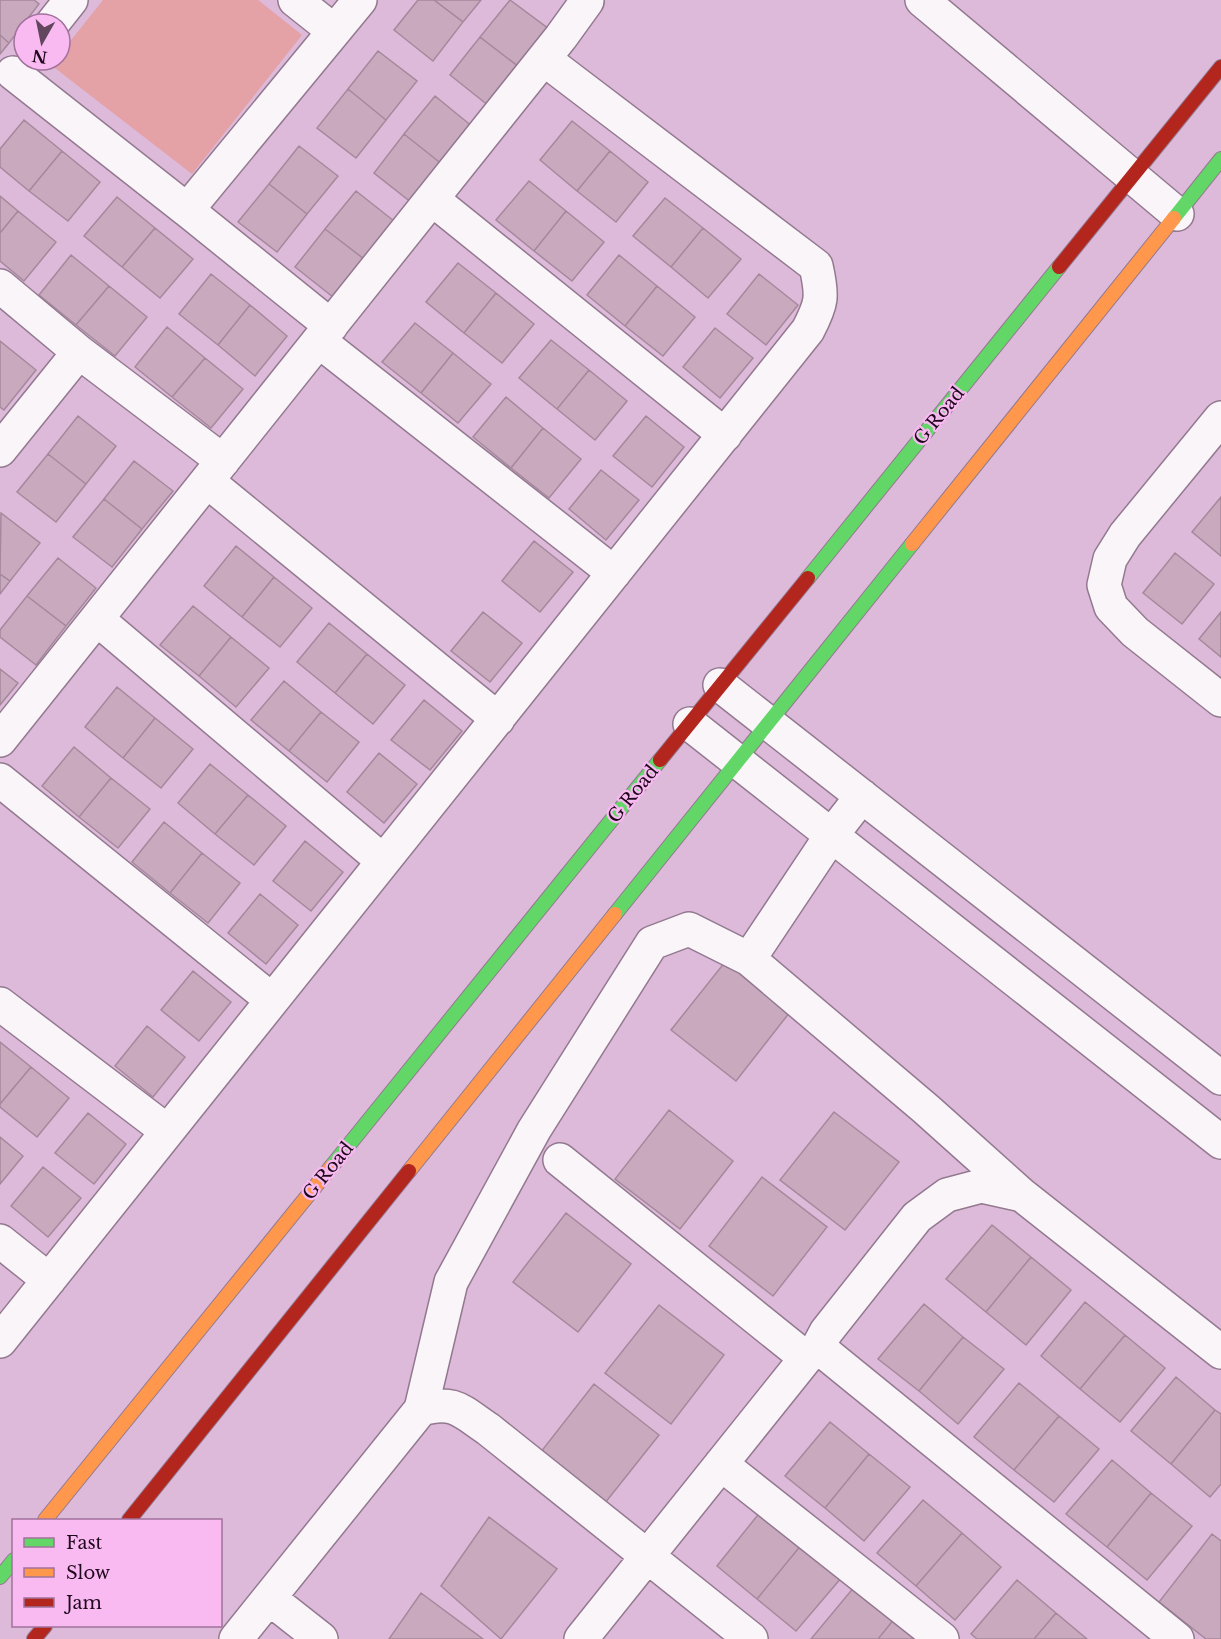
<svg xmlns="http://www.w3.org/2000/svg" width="1221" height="1639" font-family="'Libre Baskerville',serif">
	<rect width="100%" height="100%" fill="#ddbad9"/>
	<path fill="#e4a1a6" d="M 103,0 L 258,0 L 302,35 L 192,174 L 51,65 L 55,60 L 60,60 L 60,54 Z"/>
	<path fill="#c9a9be" stroke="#a5889c" stroke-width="1.5" d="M 0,0 L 34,0 L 39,4 L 9,43 L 0,35 Z
		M 418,0 L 434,0 L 463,22 L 433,61 L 394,30 Z
		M 434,0 L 481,0 L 463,22 Z
		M 510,0 L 549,29 L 519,67 L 480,37 Z
		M 0,35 L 9,43 L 0,54 Z
		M 480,37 L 519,67 L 489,106 L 450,75 Z
		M 378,51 L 417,81 L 386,120 L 348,89 Z
		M 348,89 L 386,120 L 356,158 L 317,128 Z
		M 435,96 L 473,127 L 443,165 L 404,134 Z
		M 24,120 L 62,151 L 29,191 L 0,167 L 0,149 Z
		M 572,121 L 610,151 L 577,191 L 540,160 Z
		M 404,134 L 443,165 L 412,203 L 374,173 Z
		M 299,146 L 338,176 L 307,214 L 269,184 Z
		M 62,151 L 100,182 L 68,221 L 29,191 Z
		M 610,151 L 648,182 L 616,222 L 577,191 Z
		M 529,181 L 566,211 L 534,251 L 496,220 Z
		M 269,184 L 307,214 L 277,252 L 238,222 Z
		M 356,191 L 394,221 L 364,259 L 325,229 Z
		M 0,196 L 18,211 L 0,233 Z
		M 117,197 L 155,228 L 122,267 L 84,236 Z
		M 665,198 L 703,228 L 671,267 L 633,236 Z
		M 18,211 L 56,242 L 24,281 L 0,261 L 0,233 Z
		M 566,211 L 604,242 L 572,281 L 534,251 Z
		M 155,228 L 193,259 L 160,298 L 122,267 Z
		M 703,228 L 741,259 L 708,298 L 671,267 Z
		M 325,229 L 364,259 L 333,297 L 295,267 Z
		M 71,255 L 109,286 L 76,325 L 39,295 Z
		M 619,255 L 657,286 L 625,326 L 587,295 Z
		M 458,263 L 496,293 L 464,333 L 426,302 Z
		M 211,274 L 250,305 L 218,345 L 179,314 Z
		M 759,274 L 798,305 L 766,345 L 727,314 Z
		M 109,286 L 147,317 L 115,356 L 76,325 Z
		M 657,286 L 695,317 L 663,356 L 625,326 Z
		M 496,293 L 534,324 L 502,363 L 464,333 Z
		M 250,305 L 287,336 L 255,376 L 218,345 Z
		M 415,323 L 453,353 L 421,393 L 382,362 Z
		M 167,327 L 205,358 L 172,397 L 135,367 Z
		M 715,328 L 753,358 L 720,398 L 683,367 Z
		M 551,340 L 589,370 L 557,409 L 519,378 Z
		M 0,341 L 36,370 L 4,410 L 0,407 Z
		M 453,353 L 491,384 L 458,423 L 421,393 Z
		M 205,358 L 243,389 L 211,428 L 172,397 Z
		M 589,370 L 627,401 L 595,440 L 557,409 Z
		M 506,397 L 543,428 L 511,468 L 473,437 Z
		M 78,416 L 116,446 L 86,484 L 48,454 Z
		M 646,416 L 684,447 L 652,487 L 613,456 Z
		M 543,428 L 581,459 L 549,498 L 511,468 Z
		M 48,454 L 86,484 L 56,522 L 17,492 Z
		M 134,461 L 173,491 L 142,529 L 104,499 Z
		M 601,470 L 639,500 L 606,540 L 569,509 Z
		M 1221,497 L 1221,556 L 1192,532 Z
		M 104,499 L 142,529 L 112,567 L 73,537 Z
		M 1,513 L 40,543 L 10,581 L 0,574 Z
		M 534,541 L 573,572 L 540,612 L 502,581 Z
		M 236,546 L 274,577 L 242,617 L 204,586 Z
		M 1175,553 L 1214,584 L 1182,624 L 1143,593 Z
		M 58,558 L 96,588 L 66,626 L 27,596 Z
		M 0,574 L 10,581 L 0,594 Z
		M 274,577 L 312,608 L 280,647 L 242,617 Z
		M 27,596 L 66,626 L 36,665 L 0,637 L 0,630 Z
		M 193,606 L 231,637 L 199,676 L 160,645 Z
		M 483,612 L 522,643 L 490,682 L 451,651 Z
		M 1221,612 L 1221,657 L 1199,639 Z
		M 329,623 L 367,654 L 335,693 L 297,662 Z
		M 231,637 L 269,668 L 236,707 L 199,676 Z
		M 367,654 L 405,685 L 373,724 L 335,693 Z
		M 0,669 L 18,683 L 0,705 Z
		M 284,681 L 321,712 L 289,751 L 251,720 Z
		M 117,687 L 155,718 L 123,758 L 85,727 Z
		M 424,700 L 462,731 L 430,770 L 391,740 Z
		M 321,712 L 359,742 L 327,782 L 289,751 Z
		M 155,718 L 193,749 L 161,788 L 123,758 Z
		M 74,747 L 111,778 L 79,817 L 42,786 Z
		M 379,753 L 417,784 L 384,823 L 347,792 Z
		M 210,764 L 248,795 L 215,834 L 178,803 Z
		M 111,778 L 150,809 L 118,848 L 79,817 Z
		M 248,795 L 286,826 L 254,865 L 215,834 Z
		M 164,822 L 202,853 L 170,893 L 132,862 Z
		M 305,841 L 343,872 L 311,911 L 273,881 Z
		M 202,853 L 240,883 L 208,923 L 170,893 Z
		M 260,894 L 298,925 L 266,964 L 228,933 Z
		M 725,962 L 790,1012 L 736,1081 L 671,1030 Z
		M 193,971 L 231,1002 L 199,1041 L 161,1010 Z
		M 147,1026 L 185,1057 L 153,1097 L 115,1066 Z
		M 0,1042 L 31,1067 L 0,1104 Z
		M 31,1067 L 69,1098 L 37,1137 L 0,1107 L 0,1104 Z
		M 669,1110 L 733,1161 L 680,1229 L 615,1179 Z
		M 834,1112 L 899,1162 L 845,1230 L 780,1180 Z
		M 88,1113 L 126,1144 L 94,1184 L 55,1153 Z
		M 0,1137 L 23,1156 L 0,1184 Z
		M 43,1167 L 81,1198 L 48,1237 L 11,1206 Z
		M 762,1177 L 827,1227 L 773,1296 L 709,1246 Z
		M 566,1213 L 631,1264 L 578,1332 L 513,1282 Z
		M 992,1225 L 1031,1257 L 986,1312 L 946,1279 Z
		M 1031,1257 L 1071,1290 L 1026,1345 L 986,1312 Z
		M 1085,1302 L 1125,1335 L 1080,1389 L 1041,1356 Z
		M 924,1304 L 963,1337 L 919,1391 L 878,1359 Z
		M 659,1305 L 724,1355 L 671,1424 L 605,1373 Z
		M 1125,1335 L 1165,1368 L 1120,1422 L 1080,1389 Z
		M 963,1337 L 1004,1369 L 958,1424 L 919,1391 Z
		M 1176,1377 L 1215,1410 L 1171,1464 L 1131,1431 Z
		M 1019,1383 L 1059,1416 L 1014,1470 L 974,1437 Z
		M 594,1384 L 659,1435 L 605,1503 L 540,1453 Z
		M 1215,1410 L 1221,1414 L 1221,1484 L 1210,1497 L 1171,1464 Z
		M 1059,1416 L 1099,1449 L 1054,1502 L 1014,1470 Z
		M 830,1422 L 869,1454 L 825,1508 L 785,1476 Z
		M 869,1454 L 910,1487 L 864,1541 L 825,1508 Z
		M 1112,1460 L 1151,1493 L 1107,1547 L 1066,1514 Z
		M 1151,1493 L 1192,1526 L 1147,1580 L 1107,1547 Z
		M 923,1500 L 962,1533 L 916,1586 L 877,1553 Z
		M 761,1511 L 802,1544 L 757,1599 L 717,1566 Z
		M 489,1517 L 557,1569 L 501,1639 L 441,1586 Z
		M 962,1533 L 1001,1567 L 955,1620 L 916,1586 Z
		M 1212,1534 L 1221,1541 L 1221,1639 L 1206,1639 L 1159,1602 Z
		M 802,1544 L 842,1577 L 796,1631 L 757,1599 Z
		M 1017,1580 L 1056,1613 L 1034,1639 L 977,1639 L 971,1634 Z
		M 855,1586 L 895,1618 L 878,1639 L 811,1639 Z
		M 421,1593 L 483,1639 L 389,1639 Z
		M 1056,1613 L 1087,1639 L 1034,1639 Z
		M 895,1618 L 920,1639 L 878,1639 Z"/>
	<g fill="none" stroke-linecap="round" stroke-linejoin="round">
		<defs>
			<path id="street" d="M 295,0 L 334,31
				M 922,0 L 1177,214
				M 52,24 L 71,0
				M 13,73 L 187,210
				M 432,199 L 725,435
				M 0,286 L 79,352
				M 331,326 L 187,210 L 360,0
				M 319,341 L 614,573
				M 1221,418 L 1125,535 L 1110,559 L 1104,585 L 1111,607 L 1135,632 L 1221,700
				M 0,450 L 79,352 L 223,461
				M 207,481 L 498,719
				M 97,619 L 383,861
				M 720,685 L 1221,1078
				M 690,724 L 1221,1142
				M 0,740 L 561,37 L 587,1 L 586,0
				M 0,780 L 272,1000
				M 749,959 L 831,836 L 862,796
				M 0,1004 L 167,1131
				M 560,1160 L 806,1358
				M 0,1241 L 49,1280
				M 0,1341 L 808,330 C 822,303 823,297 816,266 L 544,59
				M 818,1347 L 1177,1639
				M 421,1409 L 451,1282 L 534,1130 L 652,943 L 689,929 L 749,959 L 926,1109 L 1022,1195
				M 721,1464 L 942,1639
				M 269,1598 L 321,1639
				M 236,1639 L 421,1409 C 455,1400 461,1411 488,1429 L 751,1639
				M 581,1639 L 806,1358 L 818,1347 L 826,1332 L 917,1217 L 947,1195 L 981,1186 L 1022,1195 L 1221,1352"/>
			<path id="fast" d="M 1174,218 L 1221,159
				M 808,578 L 1059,267
				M 615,914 L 912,544
				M 331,1167 L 660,760
				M 0,1577 L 14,1560"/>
			<path id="slow" d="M 912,544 L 1174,218
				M 409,1171 L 615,914
				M 45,1520 L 331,1167"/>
			<path id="jam" d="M 1059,267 L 1221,67
				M 660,760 L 808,578
				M 129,1520 L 409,1171
				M 34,1639 L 45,1626"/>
		</defs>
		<use href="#street" stroke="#937990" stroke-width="36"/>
		<use href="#fast" stroke="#937990" stroke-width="16"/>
		<use href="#slow" stroke="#937990" stroke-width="16"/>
		<use href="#jam" stroke="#937990" stroke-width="16"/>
		<use href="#street" stroke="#faf5f9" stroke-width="33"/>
		<use href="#fast" stroke="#63d668" stroke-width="14"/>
		<use href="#slow" stroke="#ff974d" stroke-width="14"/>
		<use href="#jam" stroke="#b3261e" stroke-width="14"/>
	</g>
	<g text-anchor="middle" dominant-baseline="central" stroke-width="4.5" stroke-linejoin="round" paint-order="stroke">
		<g font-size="18" fill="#1e081c" stroke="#f9b9f1">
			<text transform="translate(939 416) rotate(-51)">G Road</text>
			<text transform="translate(633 794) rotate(-51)">G Road</text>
			<text transform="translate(328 1171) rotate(-51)">G Road</text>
		</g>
	</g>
	<rect x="12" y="1519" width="210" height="108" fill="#f9b9f1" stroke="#a1729c" stroke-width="1.5"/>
	<rect x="24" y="1538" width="30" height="9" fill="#63d668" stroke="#a1729c" stroke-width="1.5"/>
	<text x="66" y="1549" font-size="18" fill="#1e081c">Fast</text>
	<rect x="24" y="1568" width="30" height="9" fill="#ff974d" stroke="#a1729c" stroke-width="1.5"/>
	<text x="66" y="1579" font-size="18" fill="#1e081c">Slow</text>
	<rect x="24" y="1598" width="30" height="9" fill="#b3261e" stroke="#a1729c" stroke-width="1.5"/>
	<text x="66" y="1609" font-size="18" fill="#1e081c">Jam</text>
	<g transform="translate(42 42) rotate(189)"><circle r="28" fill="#f9b9f1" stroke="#a1729c" stroke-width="1.5"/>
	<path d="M0-4.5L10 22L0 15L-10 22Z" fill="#61465e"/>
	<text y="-9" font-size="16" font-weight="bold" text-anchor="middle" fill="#1e081c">N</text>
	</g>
</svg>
